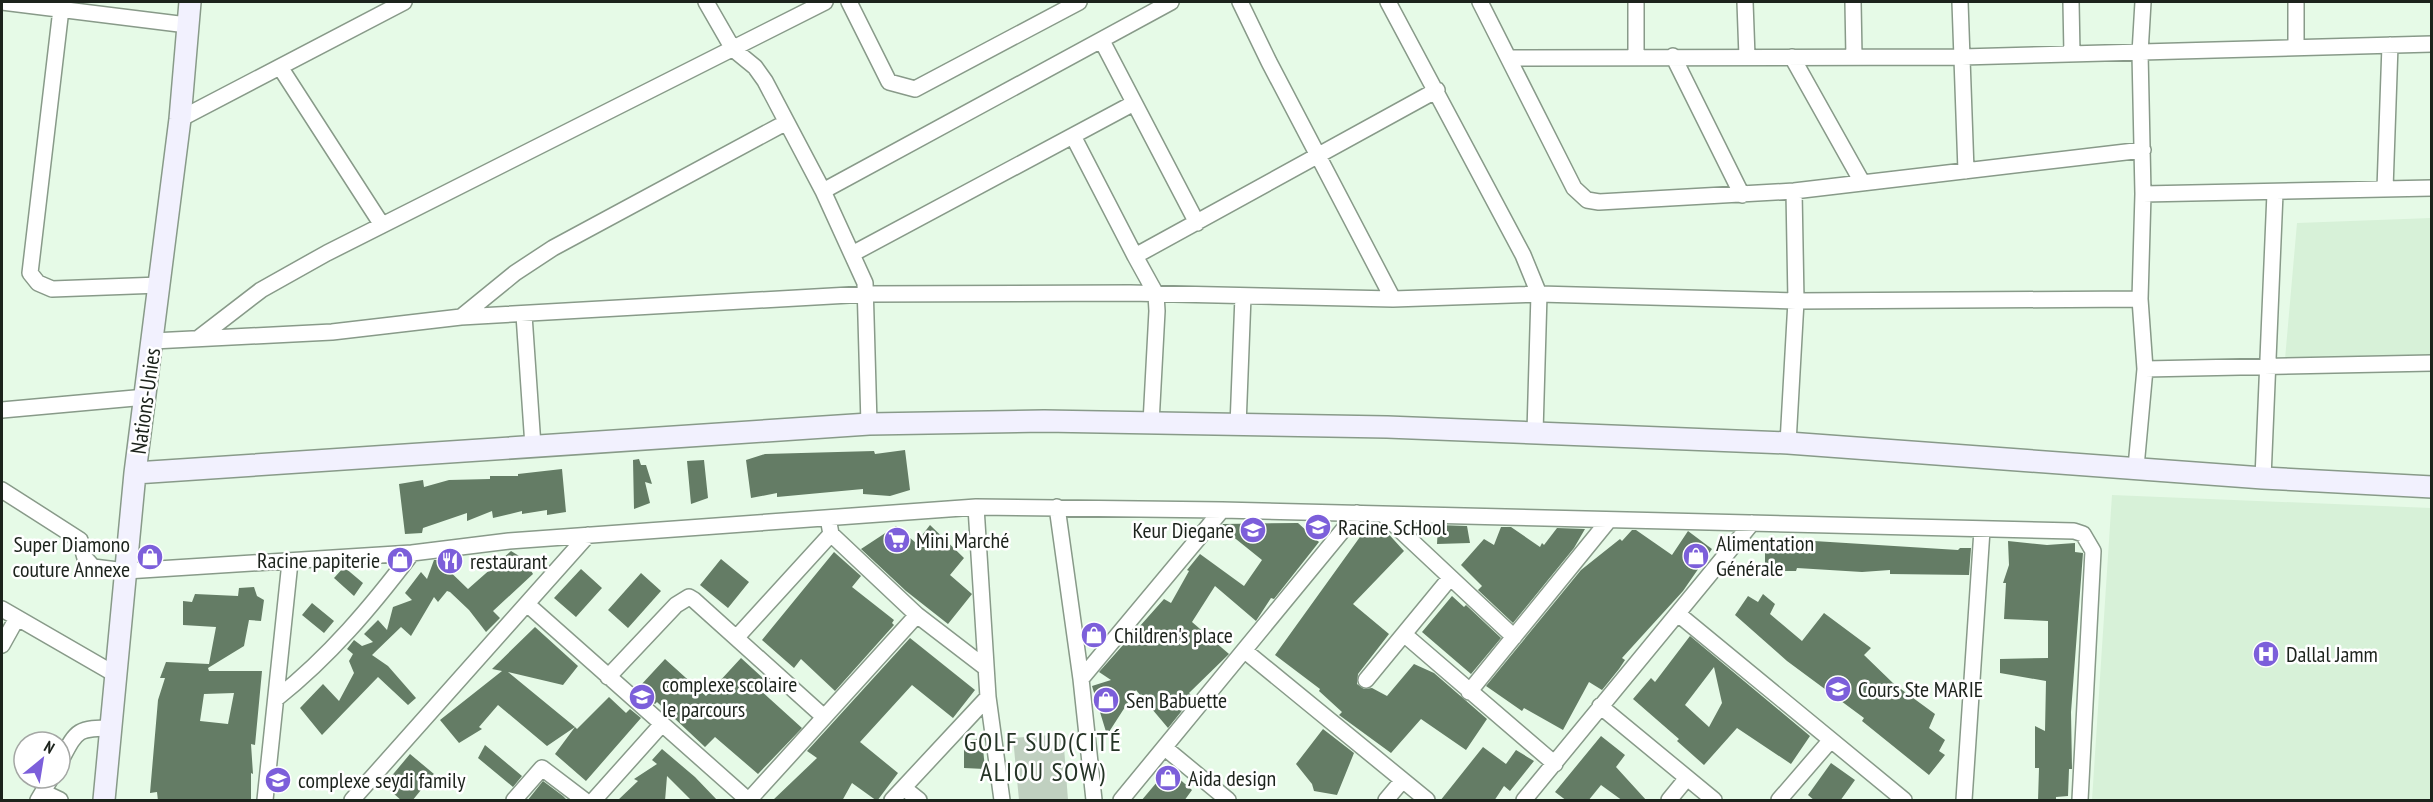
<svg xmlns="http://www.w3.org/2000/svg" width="2433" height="802" font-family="'PT Sans Narrow',sans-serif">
	<rect width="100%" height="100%" fill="#e6fae7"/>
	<path fill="#d7f1d8" d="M 2431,218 L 2431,356 L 2285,359 L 2297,223 Z
		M 2112,495 L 2431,508 L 2431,800 L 2092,800 Z"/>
	<path fill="#c0d0c0" d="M 1063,734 L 1068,800 L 1019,800 L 1013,738 Z"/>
	<path fill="#647c65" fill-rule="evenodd" d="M 905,450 L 910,490 L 890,496 L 863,494 L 863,489 L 777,497 L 777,493 L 751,498 L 746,460 L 765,454 L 874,451 L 875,454 Z
		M 639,459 L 641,465 L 646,465 L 652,484 L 645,482 L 650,503 L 634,509 L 633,460 Z
		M 704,460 L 708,498 L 691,504 L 687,461 Z
		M 562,469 L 566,512 L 547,515 L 547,510 L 522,514 L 522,511 L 493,518 L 492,511 L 467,521 L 467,513 L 423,528 L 422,533 L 405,534 L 399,484 L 423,480 L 424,487 L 449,480 L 490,479 L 490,476 L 518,476 L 518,474 Z
		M 1298,523 L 1319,542 L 1274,599 L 1271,598 L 1256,621 L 1215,586 L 1192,622 L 1229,654 L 1189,693 L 1193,697 L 1168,728 L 1136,690 L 1107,735 L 1092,686 L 1111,680 L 1099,672 L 1164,599 L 1171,603 L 1189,571 L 1187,570 L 1200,554 L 1244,586 L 1262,560 L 1221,527 L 1223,524 Z
		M 1370,523 L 1384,529 L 1404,551 L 1353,604 L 1389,634 L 1358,674 L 1357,684 L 1364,689 L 1372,688 L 1387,696 L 1414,664 L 1434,673 L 1487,719 L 1466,750 L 1421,719 L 1391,753 L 1339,715 L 1342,712 L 1319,691 L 1320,689 L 1275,655 Z
		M 930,525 L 964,558 L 950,575 L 972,594 L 948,624 L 906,591 L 861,549 L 896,526 L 916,543 Z
		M 1438,525 L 1467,526 L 1470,543 L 1437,544 Z
		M 1501,527 L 1511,527 L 1540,547 L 1542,543 L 1544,545 L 1557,528 L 1585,529 L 1574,548 L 1513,623 L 1478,590 L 1482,586 L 1461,565 L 1484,539 L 1494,545 Z
		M 1632,530 L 1636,530 L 1672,555 L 1688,531 L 1712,549 L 1683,591 L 1622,658 L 1625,660 L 1619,669 L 1602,690 L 1589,682 L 1563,730 L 1524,708 L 1522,711 L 1486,686 L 1581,570 L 1620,539 L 1622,541 Z
		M 1814,541 L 1958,550 L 1960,548 L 1971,548 L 1969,575 L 1890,574 L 1890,570 L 1862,572 L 1797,568 L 1796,571 L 1776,571 L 1778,568 L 1765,563 L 1765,542 L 1814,545 Z
		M 2008,541 L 2047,545 L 2075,543 L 2075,552 L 2083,553 L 2071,712 L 2072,769 L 2069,769 L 2068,796 L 2056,797 L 2056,801 L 2038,801 L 2039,768 L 2035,768 L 2035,726 L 2045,731 L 2046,681 L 2000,673 L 2000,659 L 2048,658 L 2048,621 L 2004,619 L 2006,583 L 2003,583 L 2009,565 Z
		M 511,551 L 524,559 L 533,574 L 493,611 L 500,618 L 486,632 L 469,610 L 450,592 L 447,591 L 438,602 L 434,597 L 411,636 L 401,627 L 372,655 L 388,666 L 416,698 L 408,705 L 378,677 L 322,735 L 300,708 L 323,684 L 339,701 L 354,673 L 349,661 L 353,654 L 347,649 L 354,640 L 362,646 L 373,642 L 364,634 L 378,620 L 387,630 L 393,607 L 412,600 L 405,593 L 421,572 L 427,579 L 434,560 L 438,560 L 468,589 Z
		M 834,552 L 861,576 L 852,587 L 894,620 L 892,623 L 894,625 L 835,691 L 801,659 L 794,668 L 762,640 Z
		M 721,559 L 749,582 L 728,608 L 700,585 Z
		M 344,567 L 363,583 L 354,596 L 334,578 Z
		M 581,569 L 602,588 L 576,617 L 554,598 Z
		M 641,573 L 661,591 L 628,628 L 608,610 Z
		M 254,587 L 257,596 L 264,600 L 261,621 L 249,620 L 244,646 L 208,668 L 209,671 L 262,671 L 255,745 L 251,744 L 253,774 L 251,773 L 251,801 L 158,801 L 157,792 L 150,793 L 158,700 L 165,678 L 160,678 L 166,662 L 209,664 L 216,627 L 183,625 L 183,601 L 192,602 L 195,594 L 238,596 L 239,588 ZM 234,693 L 228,724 L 200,721 L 204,694 Z
		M 1763,594 L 1775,604 L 1770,614 L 1802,641 L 1824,613 L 1871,648 L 1864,655 L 1894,684 L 1935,714 L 1929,728 L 1945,740 L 1939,751 L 1945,755 L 1929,775 L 1862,721 L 1864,718 L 1787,661 L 1735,615 L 1748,596 L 1758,602 Z
		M 1452,596 L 1464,607 L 1466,605 L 1501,638 L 1471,674 L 1422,632 Z
		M 312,603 L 334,621 L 324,633 L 302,615 Z
		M 535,627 L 578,666 L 563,685 L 508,672 L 575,727 L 547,746 L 498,705 L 479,727 L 482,729 L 459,743 L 440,720 L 502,671 L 492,669 Z
		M 1690,636 L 1810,736 L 1791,764 L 1737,728 L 1704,765 L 1677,741 L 1679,739 L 1633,699 L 1651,678 L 1655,682 ZM 1714,667 L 1722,703 L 1709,727 L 1685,705 Z
		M 910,638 L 975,690 L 953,718 L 912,685 L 860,742 L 898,773 L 877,801 L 852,783 L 842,801 L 772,801 L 817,758 L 807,751 Z
		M 741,658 L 765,680 L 758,688 L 802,728 L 758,774 L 715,737 L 705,747 L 657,702 L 655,704 L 644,695 L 647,692 L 640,686 L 665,659 L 706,696 Z
		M 609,697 L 626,713 L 630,709 L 641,718 L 586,781 L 555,754 L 575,727 L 577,729 Z
		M 1323,729 L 1354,753 L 1337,795 L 1314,791 L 1312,784 L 1296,764 Z
		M 1601,736 L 1625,755 L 1616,767 L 1647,801 L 1623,801 L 1601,785 L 1588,801 L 1567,801 L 1555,792 Z
		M 982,738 L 985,769 L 964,768 L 964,741 Z
		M 485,745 L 522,776 L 513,787 L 478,758 Z
		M 1483,747 L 1506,764 L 1516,750 L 1534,761 L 1510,791 L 1504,786 L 1494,801 L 1440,801 Z
		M 662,749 L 695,777 L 718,801 L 692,801 L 667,776 L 665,801 L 617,801 L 638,781 L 634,779 L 657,764 L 652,760 Z
		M 410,754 L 434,774 L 412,801 L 402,801 L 384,785 Z
		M 1831,763 L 1855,780 L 1840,801 L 1815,801 L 1808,795 Z
		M 1168,769 L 1192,790 L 1184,801 L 1141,801 Z
		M 543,781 L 563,796 L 568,801 L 527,801 Z"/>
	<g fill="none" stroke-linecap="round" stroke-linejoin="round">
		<defs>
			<path id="street" d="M 2,2 L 187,25
				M 706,2 L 733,49 L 755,67 L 765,81 L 823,191 L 865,283 L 869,424
				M 849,2 L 889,82 L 915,89 L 1079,2
				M 1240,2 L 1269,62 L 1393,299
				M 1388,2 L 1523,255 L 1539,294 L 1535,432
				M 1480,2 L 1574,188 L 1587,200 L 1599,202 L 1794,191 L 2143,150
				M 1636,2 L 1636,58
				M 1745,2 L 1747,57
				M 1853,2 L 1854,57
				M 1960,2 L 1966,171
				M 2071,2 L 2072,54
				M 61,9 L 30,273 L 38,283 L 52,289 L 160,285
				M 1102,41 L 1197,223
				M 2296,48 L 2296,2
				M 1673,56 L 1742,195
				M 1792,57 L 1862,182
				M 1510,58 L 1962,57 L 2432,44
				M 280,67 L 382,225
				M 180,119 L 404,2
				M 1073,136 L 1135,256
				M 2385,189 L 2390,45
				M 823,191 L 1171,2
				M 2143,194 L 2432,188
				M 852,254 L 1134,103
				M 524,315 L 533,446
				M 461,317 L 515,273 L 553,248 L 785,123
				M 200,337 L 261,290 L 327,253 L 825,2
				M 153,341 L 332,332 L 461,317 L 867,294 L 1130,293 L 1393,299 L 1539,294 L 1796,301 L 2140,299
				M 2145,369 L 2432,363
				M 2,410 L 146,397
				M 1151,423 L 1157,311 L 1156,294 L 1135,256 L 1437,90
				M 1238,426 L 1243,296
				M 1788,443 L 1796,301 L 1794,191
				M 2136,467 L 2145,369 L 2140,299 L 2143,194 L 2140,53 L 2143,2
				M 2263,478 L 2275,193
				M 2,490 L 80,540 L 85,558 L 93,567 L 126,571 L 412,553 L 509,541 L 976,507 L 1222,510 L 2074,531 L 2083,534 L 2093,551 L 2080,800
				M 976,507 L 988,697 L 1002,800
				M 1057,507 L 1081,679 L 1094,800
				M 1385,516 L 1514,637
				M 828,518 L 831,534 L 917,615 L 986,668
				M 527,604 L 748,800
				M 2,609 L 118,676
				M 1678,614 L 1904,800
				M 1405,635 L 1555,764
				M 737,637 L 831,534
				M 2,645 L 17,618
				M 1245,651 L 1427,800
				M 608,677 L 676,605 L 689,597 L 694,600 L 824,717
				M 1081,679 L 1222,510
				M 1366,680 L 1450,578
				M 1469,692 L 1609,520
				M 277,698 C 329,657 372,606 412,553
				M 1600,706 L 1714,800
				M 1165,748 L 1228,800
				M 60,762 C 77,730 76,728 113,728
				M 904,788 L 919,800
				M 43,792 L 60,800
				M 38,800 L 51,778
				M 265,800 L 290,562
				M 352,800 L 588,535
				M 514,800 L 542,768 L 584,800
				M 594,800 L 662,724
				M 749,800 L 917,615
				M 892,800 L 988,697
				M 1121,800 L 1357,513
				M 1386,800 L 1402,781
				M 1524,800 L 1752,523
				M 1669,800 L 1687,778
				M 1779,800 L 1830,741
				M 1964,800 L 1982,530"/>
			<path id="secondary" d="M 135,473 L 869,424 L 1044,421 L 1387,427 L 1788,443 L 2263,478 L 2432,487
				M 104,800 L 135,473 L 180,119 L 190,2"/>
		</defs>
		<use href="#street" stroke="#889a89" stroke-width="18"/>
		<use href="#secondary" stroke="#889a89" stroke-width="24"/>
		<use href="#street" stroke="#fff" stroke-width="15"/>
		<use href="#secondary" stroke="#f2f1fe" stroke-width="21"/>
	</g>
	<defs>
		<symbol id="school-disc" viewBox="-11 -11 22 22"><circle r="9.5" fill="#7c5fda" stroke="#fff"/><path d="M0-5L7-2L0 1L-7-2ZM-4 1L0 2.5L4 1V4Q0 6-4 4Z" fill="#fff"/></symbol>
		<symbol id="supermarket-disc" viewBox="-11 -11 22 22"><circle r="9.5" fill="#7c5fda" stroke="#fff"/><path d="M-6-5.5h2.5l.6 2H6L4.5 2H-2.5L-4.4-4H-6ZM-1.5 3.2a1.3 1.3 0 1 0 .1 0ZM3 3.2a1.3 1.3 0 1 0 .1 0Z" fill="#fff"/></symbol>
		<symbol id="shop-disc" viewBox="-11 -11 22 22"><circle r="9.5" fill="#7c5fda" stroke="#fff"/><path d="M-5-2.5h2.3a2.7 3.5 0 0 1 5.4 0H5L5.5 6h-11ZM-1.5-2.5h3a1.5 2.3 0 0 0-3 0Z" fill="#fff"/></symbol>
		<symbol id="restaurant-disc" viewBox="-11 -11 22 22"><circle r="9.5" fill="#7c5fda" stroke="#fff"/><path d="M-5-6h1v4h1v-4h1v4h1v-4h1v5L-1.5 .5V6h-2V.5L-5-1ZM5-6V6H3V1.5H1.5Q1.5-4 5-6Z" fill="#fff"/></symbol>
		<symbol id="hospital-disc" viewBox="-11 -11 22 22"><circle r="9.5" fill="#7c5fda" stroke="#fff"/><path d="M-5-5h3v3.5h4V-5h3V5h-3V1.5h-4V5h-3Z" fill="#fff"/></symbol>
	</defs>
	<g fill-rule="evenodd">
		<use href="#school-disc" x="1303" y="512" width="30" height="30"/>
		<use href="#school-disc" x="1238" y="515" width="30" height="30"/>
		<use href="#supermarket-disc" x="882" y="525" width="30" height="30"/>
		<use href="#shop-disc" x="1681" y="541" width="30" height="30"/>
		<use href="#shop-disc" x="135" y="542" width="30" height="30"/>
		<use href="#shop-disc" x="385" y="545" width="30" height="30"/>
		<use href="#restaurant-disc" x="435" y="546" width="30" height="30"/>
		<use href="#shop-disc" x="1079" y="620" width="30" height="30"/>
		<use href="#hospital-disc" x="2251" y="639" width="30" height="30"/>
		<use href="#school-disc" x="1823" y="674" width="30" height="30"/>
		<use href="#school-disc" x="627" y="682" width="30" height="30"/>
		<use href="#shop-disc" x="1091" y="685" width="30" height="30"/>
		<use href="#shop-disc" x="1153" y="763" width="30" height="30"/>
		<use href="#school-disc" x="263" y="765" width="30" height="30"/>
	</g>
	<g text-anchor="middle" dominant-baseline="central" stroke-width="5" stroke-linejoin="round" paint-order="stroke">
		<g font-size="22" fill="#1c231c" stroke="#fff">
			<text transform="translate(145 401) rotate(-82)">Nations-Unies</text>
		</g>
		<g font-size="22" fill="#1c231c" stroke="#fff" text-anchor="start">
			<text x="1338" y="527">Racine ScHool</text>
			<text x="1234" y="530" text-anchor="end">Keur Diegane</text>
			<text x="916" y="540">Mini Marché</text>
			<text x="1716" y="543">Alimentation<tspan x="1716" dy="25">Générale</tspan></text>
			<text x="130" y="544" text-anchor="end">Super Diamono<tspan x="130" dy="25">couture Annexe</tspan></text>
			<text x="380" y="560" text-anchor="end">Racine papiterie</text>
			<text x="470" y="561">restaurant</text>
			<text x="1114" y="635">Children's place</text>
			<text x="2286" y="654">Dallal Jamm</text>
			<text x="662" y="684">complexe scolaire<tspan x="662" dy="25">le parcours</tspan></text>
			<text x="1858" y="689">Cours Ste MARIE</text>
			<text x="1126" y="700">Sen Babuette</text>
			<text x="1188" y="778">Aida design</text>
			<text x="298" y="780">complexe seydi family</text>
		</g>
		<g font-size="26" letter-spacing="1.5" fill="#253426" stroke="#fff">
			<text x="1043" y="741">GOLF SUD(CITÉ<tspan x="1043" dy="30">ALIOU SOW)</tspan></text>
		</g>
	</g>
	<rect width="2433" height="802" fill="none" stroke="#1c231c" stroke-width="6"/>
	<g transform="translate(42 760) rotate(30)"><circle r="28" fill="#ffffff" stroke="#a4a7a4" stroke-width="1.5"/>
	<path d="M0-4.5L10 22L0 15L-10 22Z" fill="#7c5fda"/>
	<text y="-9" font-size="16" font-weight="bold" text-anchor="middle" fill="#1c231c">N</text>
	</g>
</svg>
